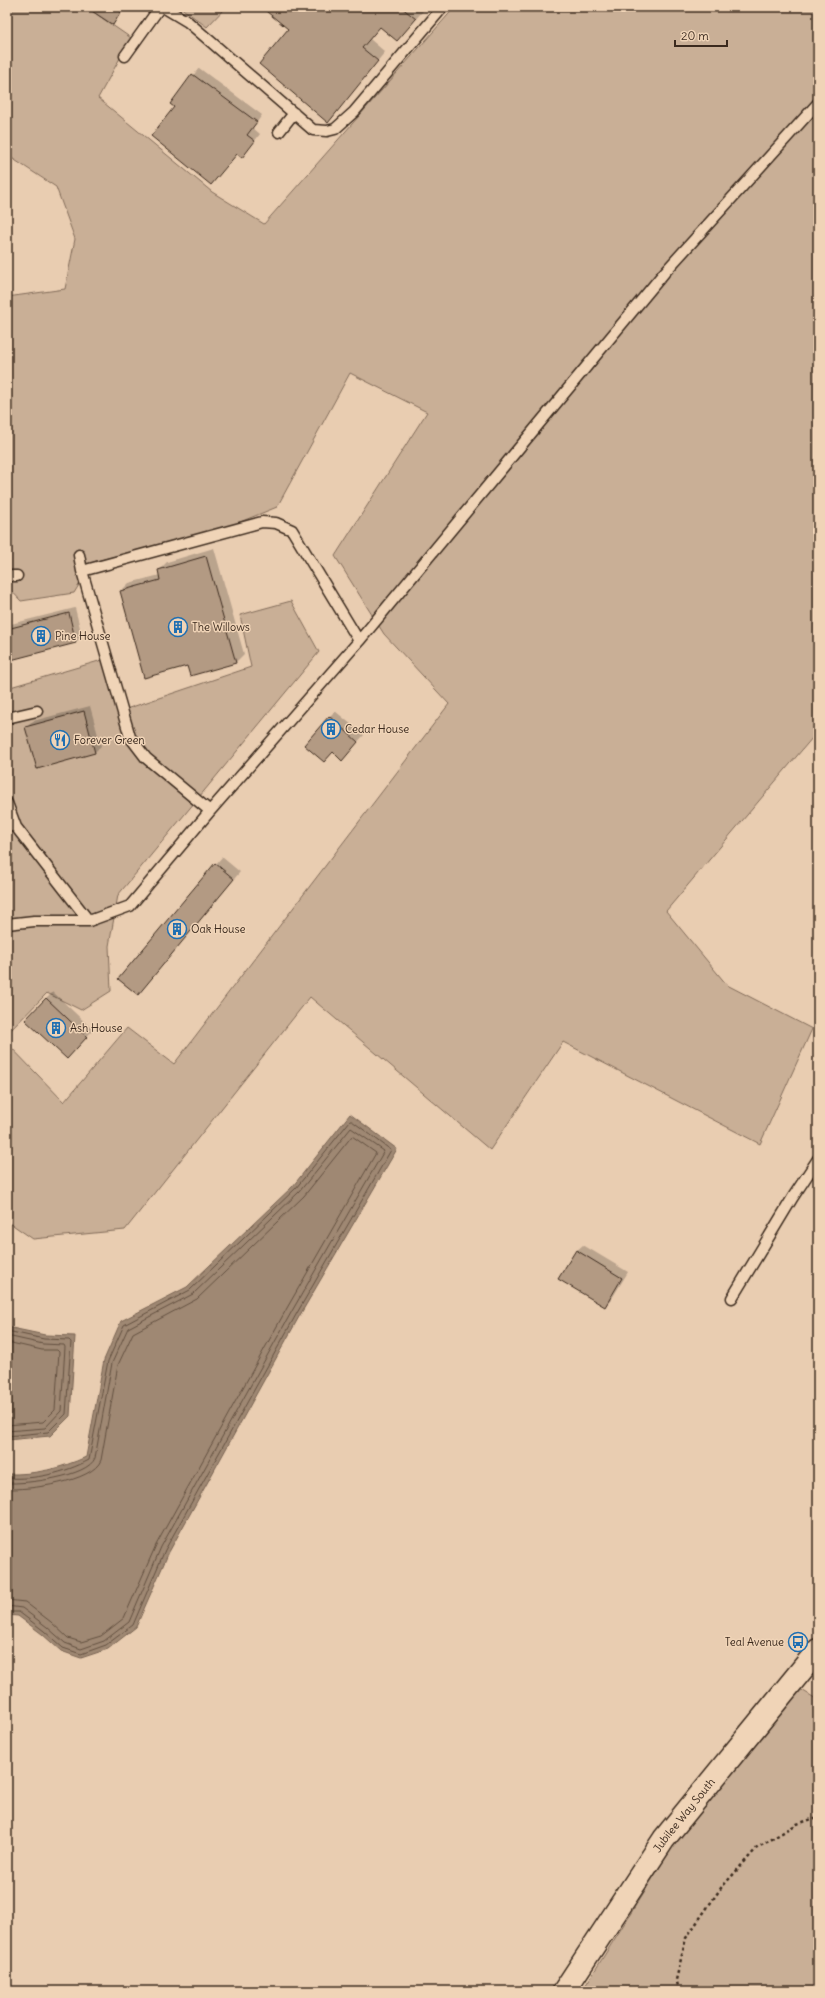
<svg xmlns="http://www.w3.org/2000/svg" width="825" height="1998" font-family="Delius,sans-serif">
	<rect width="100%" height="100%" fill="#e9cdb1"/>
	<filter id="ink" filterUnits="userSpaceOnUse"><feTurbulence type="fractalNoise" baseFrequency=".025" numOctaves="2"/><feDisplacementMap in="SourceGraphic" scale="8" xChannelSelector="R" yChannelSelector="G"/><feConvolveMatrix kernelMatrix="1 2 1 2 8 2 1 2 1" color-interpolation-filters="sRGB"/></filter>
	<g filter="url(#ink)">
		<path fill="#c9af96" stroke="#826c5a" d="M 7,7 L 86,7 L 131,38 L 98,98 L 212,192 L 264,224 L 455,7 L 818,7 L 818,731 L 666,911 L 727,985 L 812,1029 L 760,1144 L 563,1042 L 490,1150 L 310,997 L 125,1230 L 33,1239 L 7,1221 L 7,1043 L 64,1102 L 127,1028 L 174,1064 L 449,704 L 384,634 L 335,556 L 427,412 L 350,373 L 277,507 L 230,526 L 93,562 L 74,593 L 21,601 L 7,586 L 7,297 L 65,289 L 75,239 L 56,187 L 7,155 Z
			M 180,7 L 226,7 L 207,27 Z
			M 291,601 L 319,652 L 118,895 L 109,946 L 111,991 L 81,1010 L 47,993 L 7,1034 L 7,688 L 109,658 L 123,710 L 251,667 L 240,615 Z
			M 800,1689 L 818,1700 L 818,1991 L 582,1991 L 678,1838 Z"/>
		<path fill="#9f8873" stroke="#776251" d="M 350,1114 L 397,1149 L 300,1315 L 169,1552 L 136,1627 L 108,1649 L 81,1658 L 61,1651 L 42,1634 L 18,1616 L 7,1615 L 7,1474 C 34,1475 62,1468 86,1457 L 104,1360 L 121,1321 L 187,1287 L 293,1186 Z
			M 7,1327 L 45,1335 L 75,1336 L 70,1416 L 50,1436 L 7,1440 Z"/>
		<path fill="#0003" d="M 263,7 L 419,7 L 423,11 L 397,40 L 381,26 L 370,39 L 385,52 L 328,121 L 289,29 Z
			M 199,68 L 262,115 L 253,128 L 260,134 L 248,150 L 171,104 Z
			M 214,548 L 244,654 L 236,662 L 190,675 L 188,665 L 121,591 L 129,583 L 160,575 L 159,570 L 167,562 Z
			M 75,608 L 82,636 L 76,642 L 8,659 L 10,666 L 7,669 L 7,625 Z
			M 90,706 L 101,746 L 95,752 L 38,768 L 27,727 L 33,721 Z
			M 335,711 L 364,735 L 342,759 L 333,752 L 329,717 Z
			M 222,857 L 240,872 L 138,994 L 216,864 Z
			M 53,992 L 93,1030 L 73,1051 L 46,999 Z
			M 583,1245 L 628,1272 L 611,1300 L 605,1306 L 576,1251 Z"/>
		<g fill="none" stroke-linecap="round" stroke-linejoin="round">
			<path stroke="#635040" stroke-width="1" d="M 7,1331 L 44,1339 L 69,1340 L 71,1342 L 66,1414 L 48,1432 L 7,1436
				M 7,1336 L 43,1344 L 64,1345 L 65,1347 L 61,1411 L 45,1428 L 7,1431
				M 7,1342 L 42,1350 L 57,1350 L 59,1352 L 55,1410 L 43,1422 L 7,1425
				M 7,1478 C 34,1480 65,1473 89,1460 L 108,1361 L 124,1325 L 190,1290 L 296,1188 L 350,1121 L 352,1121 L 391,1150 L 297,1313 L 165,1550 L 133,1625 L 106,1645 L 81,1654 L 63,1648 L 44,1631 L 19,1612 L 7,1612
				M 7,1483 C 25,1484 88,1477 95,1458 L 112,1363 L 128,1328 L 193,1294 L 299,1192 L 351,1128 L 384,1151 L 292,1311 L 161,1547 L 129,1622 L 104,1641 L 81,1649 L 65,1643 L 47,1627 L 22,1608 L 7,1606
				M 7,1489 C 28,1490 93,1482 101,1460 L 118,1365 L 133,1333 L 197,1299 L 304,1196 L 352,1136 L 376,1153 L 287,1308 L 156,1545 L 124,1618 L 101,1636 L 81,1642 L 68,1638 L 51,1622 L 25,1602 L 7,1600"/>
		</g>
		<path fill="#b39a83" stroke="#3b2a1e" d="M 86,7 L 124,7 L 113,25 Z
			M 261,7 L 401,7 L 416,19 L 397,41 L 380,27 L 362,48 L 378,61 L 328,123 L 259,64 L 288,29 Z
			M 192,74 L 257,122 L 247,135 L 255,141 L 242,158 L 237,154 L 211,185 L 151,136 L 174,107 L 170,104 Z
			M 206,556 L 236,663 L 190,676 L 187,666 L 144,678 L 120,591 L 160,580 L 158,570 Z
			M 69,613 L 76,643 L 7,661 L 7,629 Z
			M 84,711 L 95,753 L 37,769 L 25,727 Z
			M 329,716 L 358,742 L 342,761 L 333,752 L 324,762 L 304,745 Z
			M 215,863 L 234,879 L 138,995 L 118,979 Z
			M 46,998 L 87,1037 L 67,1059 L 25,1020 Z
			M 576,1250 L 622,1278 L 605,1307 L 558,1279 Z"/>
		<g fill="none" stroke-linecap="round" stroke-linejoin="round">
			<defs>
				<path id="service" d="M 163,7 L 188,22 L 313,130 L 327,131 L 335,129 L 354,112 L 443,7
					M 125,56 L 160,7
					M 279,132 L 294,113
					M 79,555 L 82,571
					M 7,576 L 17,576
					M 7,718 L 37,711
					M 7,803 L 16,827
					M 210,811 L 146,758 L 130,737 L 82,571 L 262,522 L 276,523 L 292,530 L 359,641
					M 7,825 L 16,827 L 89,921
					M 7,924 L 34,921 L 89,921 L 130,906 L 210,811 L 359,641 L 664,273 L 818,103
					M 732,1298 L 793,1197 L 818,1159"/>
				<g id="tertiary">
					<path id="s1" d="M 564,1991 L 664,1839 L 818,1650"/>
				</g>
			</defs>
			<use href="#service" stroke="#3b2a1e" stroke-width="13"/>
			<use href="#tertiary" stroke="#3b2a1e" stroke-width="25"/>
			<path stroke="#3b2a1e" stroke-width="2.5" stroke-dasharray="3 3" stroke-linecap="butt" d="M 680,1991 L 676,1980 L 686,1938 L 721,1888 L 757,1848 L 797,1824 L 818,1817"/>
			<use href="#service" stroke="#f0d4b7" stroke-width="10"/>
			<use href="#tertiary" stroke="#f0d4b7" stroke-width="22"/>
		</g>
	</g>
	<defs>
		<symbol id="building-ring" viewBox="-11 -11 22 22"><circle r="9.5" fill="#f0d4b7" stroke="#1f6fb2" stroke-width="1.5"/><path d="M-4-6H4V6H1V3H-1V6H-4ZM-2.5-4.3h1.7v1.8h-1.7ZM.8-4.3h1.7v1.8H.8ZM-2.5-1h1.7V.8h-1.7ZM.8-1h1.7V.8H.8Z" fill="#1f6fb2"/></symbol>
		<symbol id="restaurant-ring" viewBox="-11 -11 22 22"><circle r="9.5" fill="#f0d4b7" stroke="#1f6fb2" stroke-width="1.5"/><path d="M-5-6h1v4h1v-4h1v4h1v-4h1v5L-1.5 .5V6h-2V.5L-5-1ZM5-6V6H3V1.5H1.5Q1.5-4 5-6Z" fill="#1f6fb2"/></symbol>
		<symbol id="bus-ring" viewBox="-11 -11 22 22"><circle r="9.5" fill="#f0d4b7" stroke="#1f6fb2" stroke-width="1.5"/><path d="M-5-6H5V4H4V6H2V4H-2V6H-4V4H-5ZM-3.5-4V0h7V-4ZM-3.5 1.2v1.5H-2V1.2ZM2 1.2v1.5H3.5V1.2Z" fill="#1f6fb2"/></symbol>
	</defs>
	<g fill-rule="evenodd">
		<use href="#building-ring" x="167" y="616" width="22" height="22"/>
		<use href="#building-ring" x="30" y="625" width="22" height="22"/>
		<use href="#building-ring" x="320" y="718" width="22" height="22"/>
		<use href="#restaurant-ring" x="49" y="729" width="22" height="22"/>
		<use href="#building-ring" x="166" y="918" width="22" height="22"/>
		<use href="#building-ring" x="45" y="1017" width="22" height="22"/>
		<use href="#bus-ring" x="787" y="1631" width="22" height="22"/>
	</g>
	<g text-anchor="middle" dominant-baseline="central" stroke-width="3" stroke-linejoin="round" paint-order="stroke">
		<g font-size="11" fill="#3b2a1e" stroke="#f0d4b7" text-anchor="start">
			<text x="192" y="627">The Willows</text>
			<text x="55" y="636">Pine House</text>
			<text x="345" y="729">Cedar House</text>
			<text x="74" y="740">Forever Green</text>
			<text x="191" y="929">Oak House</text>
			<text x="70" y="1028">Ash House</text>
			<text x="784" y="1642" text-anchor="end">Teal Avenue</text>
		</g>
		<g font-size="11" fill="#3b2a1e" stroke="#f0d4b7">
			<text stroke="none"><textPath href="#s1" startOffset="213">Jubilee Way South</textPath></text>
		</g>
	</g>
	<rect width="825" height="1998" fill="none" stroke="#f0d4b7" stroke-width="24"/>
	<rect x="12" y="12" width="801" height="1974" fill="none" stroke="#3b2a1e" stroke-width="1.5" filter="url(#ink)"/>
	<path d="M675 40v6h52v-6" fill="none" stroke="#3b2a1e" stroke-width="2"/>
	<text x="681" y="40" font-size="12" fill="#3b2a1e" stroke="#f0d4b7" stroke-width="3" paint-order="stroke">20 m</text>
</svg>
